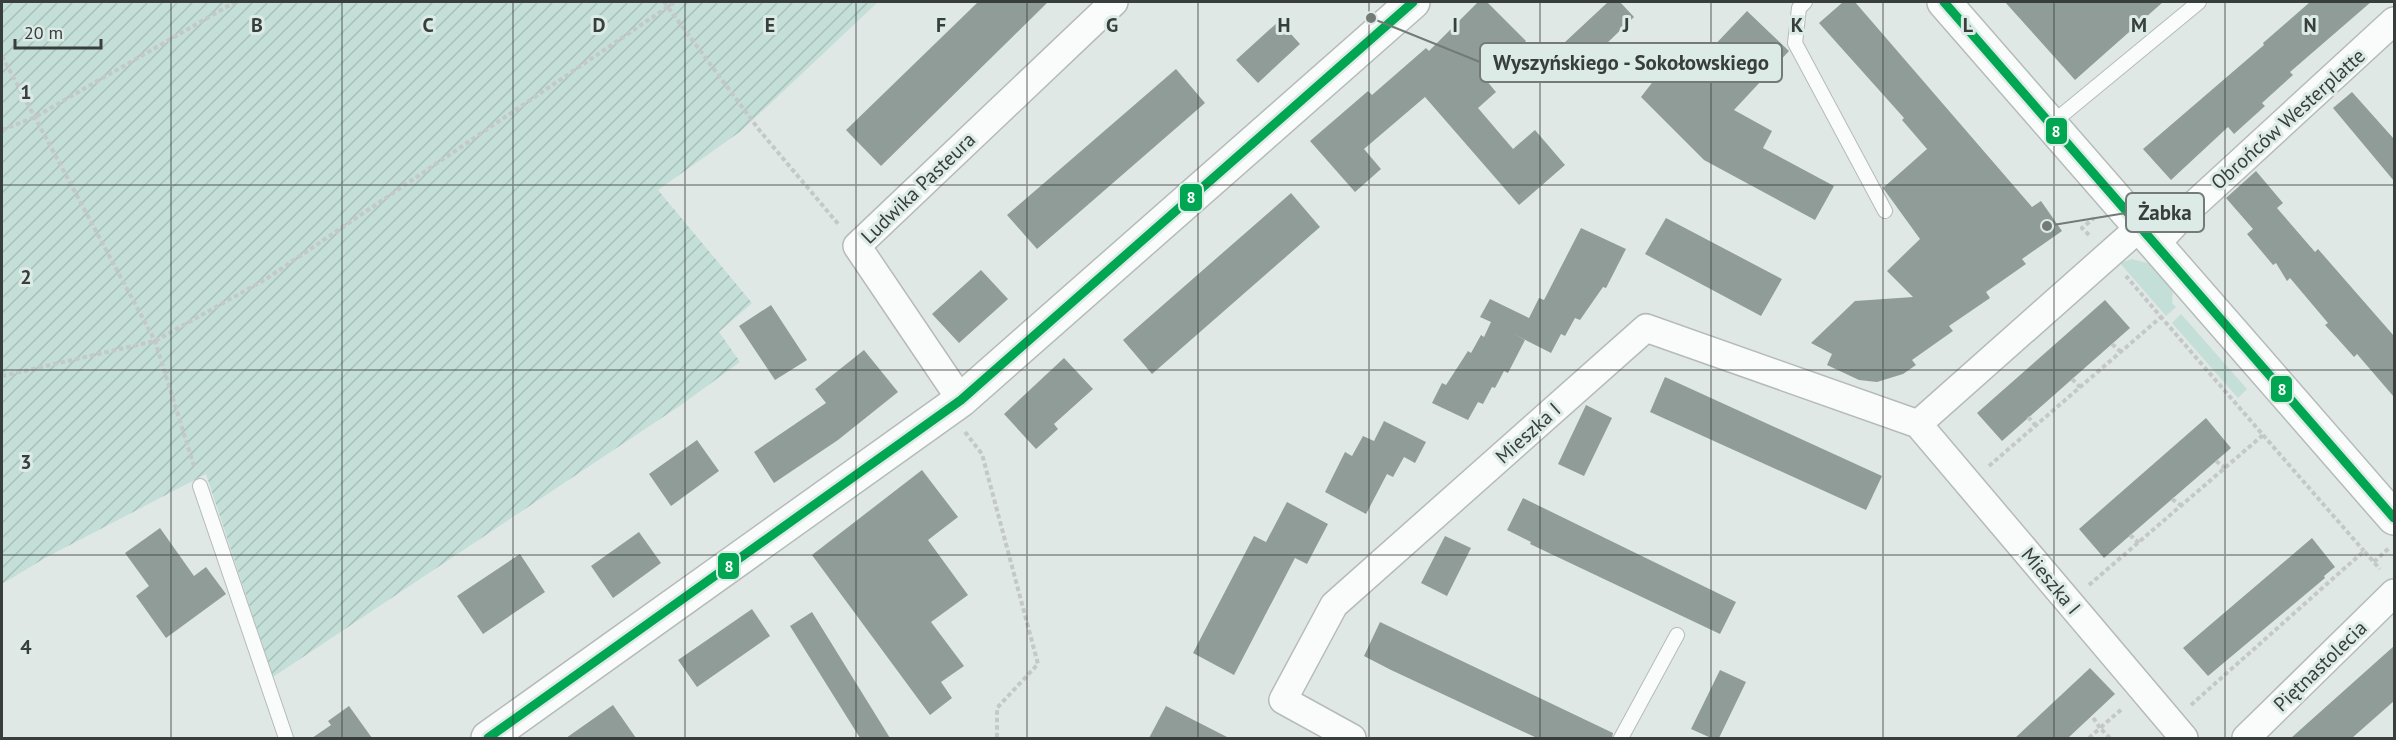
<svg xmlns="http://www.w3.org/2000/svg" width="2396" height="740" font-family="'PT Sans',sans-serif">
	<defs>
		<pattern id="garden-furrows" width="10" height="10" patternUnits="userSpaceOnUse" patternTransform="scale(1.5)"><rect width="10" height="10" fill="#c4dfd7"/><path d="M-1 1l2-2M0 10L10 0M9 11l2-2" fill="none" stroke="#a9c0b9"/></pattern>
	</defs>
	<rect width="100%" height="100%" fill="#e0e8e6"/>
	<path fill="#c4dfd7" d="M 2132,259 L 2151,264 L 2173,288 L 2172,303 L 2176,307 L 2166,316 L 2120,263 Z
		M 2181,314 L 2247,389 L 2238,398 L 2172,323 Z"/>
	<path fill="url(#garden-furrows)" d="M 2,2 L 878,2 L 741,131 L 658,190 L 752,303 L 719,332 L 740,362 L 681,405 L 273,677 L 206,474 L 45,558 L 2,584 Z"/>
	<path fill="#909c98" d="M 978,2 L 1048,2 L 881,166 L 846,130 Z
		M 1478,2 L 1487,2 L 1526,41 L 1486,80 L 1496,92 L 1478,108 L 1513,149 L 1535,130 L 1565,165 L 1519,205 L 1425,97 L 1364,149 L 1381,169 L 1355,192 L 1310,141 L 1368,91 L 1372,95 L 1426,48 L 1429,51 Z
		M 1608,2 L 1620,2 L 1634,17 L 1570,79 L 1549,57 Z
		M 1843,2 L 1855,2 L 2032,207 L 2041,201 L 2062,231 L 2022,259 L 2026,264 L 1986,292 L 1990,298 L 1949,326 L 1953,331 L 1912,360 L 1916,365 L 1903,374 L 1877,382 L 1859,380 L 1827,365 L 1832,354 L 1811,343 L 1855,301 L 1913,297 L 1887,271 L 1920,239 L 1883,188 L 1927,149 L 1902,120 L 1904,118 L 1819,23 Z
		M 2005,2 L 2163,2 L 2075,80 Z
		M 2310,2 L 2371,2 L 2290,72 L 2293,75 L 2262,103 L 2265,106 L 2234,134 L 2228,127 L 2171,180 L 2143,149 L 2264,45 L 2263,43 Z
		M 1747,11 L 1789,51 L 1734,110 L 1772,131 L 1763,148 L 1834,186 L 1815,220 L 1704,160 L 1641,97 L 1672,57 L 1689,72 Z
		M 1279,21 L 1300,44 L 1258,83 L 1236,60 Z
		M 1176,69 L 1205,103 L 1037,249 L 1007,215 Z
		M 2352,92 L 2394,139 L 2394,181 L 2333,108 Z
		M 2256,171 L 2283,203 L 2277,208 L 2315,252 L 2318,249 L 2394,336 L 2394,397 L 2357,354 L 2354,357 L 2337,338 L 2325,325 L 2328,323 L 2290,278 L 2287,281 L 2276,263 L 2273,265 L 2247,234 L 2253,229 L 2226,198 Z
		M 1291,193 L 1320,227 L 1152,374 L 1123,340 Z
		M 1666,218 L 1782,279 L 1761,316 L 1645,254 Z
		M 1581,228 L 1626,249 L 1606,288 L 1603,287 L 1580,320 L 1575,318 L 1565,336 L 1561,334 L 1551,353 L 1514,334 L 1525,340 L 1508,373 L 1504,371 L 1495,388 L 1492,387 L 1483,404 L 1478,402 L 1468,420 L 1432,403 L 1442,383 L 1446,385 L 1468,351 L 1471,353 L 1481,335 L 1484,337 L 1491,322 L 1480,317 L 1490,299 L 1529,318 L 1539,298 L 1544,300 Z
		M 981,270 L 1008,299 L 959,343 L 932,314 Z
		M 2105,300 L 2130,328 L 2002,441 L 1977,413 Z
		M 771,305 L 807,360 L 775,380 L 739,326 Z
		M 864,350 L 898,392 L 838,440 L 774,483 L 754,452 L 826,403 L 815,389 Z
		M 1064,358 L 1093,389 L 1054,424 L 1058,429 L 1036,449 L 1004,414 Z
		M 1665,377 L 1882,476 L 1866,510 L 1650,412 Z
		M 1586,405 L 1612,418 L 1584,476 L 1558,464 Z
		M 2206,418 L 2231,448 L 2104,558 L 2079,529 Z
		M 1384,421 L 1426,442 L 1415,463 L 1404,457 L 1393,477 L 1387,474 L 1366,514 L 1325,492 L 1345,452 L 1352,456 L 1363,436 L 1374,441 Z
		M 697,440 L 719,471 L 671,506 L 649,474 Z
		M 922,470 L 958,517 L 928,540 L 968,595 L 931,622 L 964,666 L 941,682 L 952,698 L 930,715 L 812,555 Z
		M 1523,498 L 1736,602 L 1720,634 L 1530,544 L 1531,542 L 1507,530 Z
		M 1287,502 L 1328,524 L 1307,564 L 1295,558 L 1234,675 L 1193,653 L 1254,536 L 1266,542 Z
		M 160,528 L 194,576 L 206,567 L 226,594 L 166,638 L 136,596 L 149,586 L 125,553 Z
		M 639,532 L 661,563 L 613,598 L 591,566 Z
		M 1445,536 L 1471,548 L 1447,596 L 1421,583 Z
		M 2312,538 L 2335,567 L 2324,576 L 2325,578 L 2208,676 L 2183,648 Z
		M 520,554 L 545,592 L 483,634 L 457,596 Z
		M 752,609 L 770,636 L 697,687 L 678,660 Z
		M 812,612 L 890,738 L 860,738 L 790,626 Z
		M 1380,622 L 1613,733 L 1612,738 L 1537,738 L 1391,670 L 1364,656 Z
		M 2394,646 L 2394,701 L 2352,738 L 2291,738 Z
		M 2090,668 L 2115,694 L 2068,738 L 2015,738 Z
		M 1720,670 L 1746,682 L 1719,738 L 1711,738 L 1691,729 Z
		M 613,705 L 636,738 L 566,738 Z
		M 349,706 L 372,738 L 312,738 L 331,725 L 328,721 Z
		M 1166,706 L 1178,712 L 1229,738 L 1149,738 Z"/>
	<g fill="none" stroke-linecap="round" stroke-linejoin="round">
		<defs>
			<path id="lane" d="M 1805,2 L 1799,8 L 1795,43 L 1885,211
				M 2051,124 L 2199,2
				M 200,486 L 286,738
				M 1621,738 L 1677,635"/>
			<path id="street" d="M 2156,244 L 2186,212 L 2394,21
				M 961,400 L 857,246 L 1114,2
				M 1918,424 L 2140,227
				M 1352,738 L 1283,700 L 1334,605 L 1646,328 L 1918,424 L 2184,738
				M 2246,738 L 2394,593"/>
			<path id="secondary" d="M 1944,2 L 2394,518
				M 488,738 L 961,400 L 1413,2"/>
		</defs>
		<use href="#lane" stroke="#b5bbb9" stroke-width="16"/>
		<use href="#street" stroke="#b5bbb9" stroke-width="30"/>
		<use href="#secondary" stroke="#b5bbb9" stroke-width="36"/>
		<path stroke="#c4c8c6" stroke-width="4" stroke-dasharray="4.5 3" stroke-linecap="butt" d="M 664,2 L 760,131 L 839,225
			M 2,56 L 155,341 L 194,466
			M 2,130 L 35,117 L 235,2
			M 2089,235 L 2082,228 L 2094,218
			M 2112,344 L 2121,352
			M 2,376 L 155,341 L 266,279 L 675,2
			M 2072,379 L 2080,387
			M 2028,417 L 2036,426
			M 965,432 L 982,454 L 1038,664 L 997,708 L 997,738
			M 2263,435 L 2364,551
			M 2216,461 L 2225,468
			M 1989,466 L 2161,317 L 2126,276
			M 2172,499 L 2182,506
			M 2130,535 L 2139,543
			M 2374,562 L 2389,548
			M 2089,585 L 2263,435 L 2161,317
			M 2191,705 L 2364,551 L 2380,569
			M 2089,738 L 2100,728 L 2092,716
			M 2110,738 L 2100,728 L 2123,708"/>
		<use href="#lane" stroke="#fafcfb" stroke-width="14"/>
		<use href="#street" stroke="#fafcfb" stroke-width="27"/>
		<use href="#secondary" stroke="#fafcfb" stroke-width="33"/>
		<defs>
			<path id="bus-1" d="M 1944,2 L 2394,518
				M 488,738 L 961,400 L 1413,2"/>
		</defs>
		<use href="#bus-1" stroke="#ddebe7" stroke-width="14"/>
		<use href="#bus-1" stroke="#00a651" stroke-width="9"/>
	</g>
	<path fill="none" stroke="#383e3c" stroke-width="1.5" stroke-opacity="0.55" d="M 171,2 L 171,738M 342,2 L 342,738M 513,2 L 513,738M 685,2 L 685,738M 856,2 L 856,738M 1027,2 L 1027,738M 1198,2 L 1198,738M 1369,2 L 1369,738M 1540,2 L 1540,738M 1711,2 L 1711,738M 1883,2 L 1883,738M 2054,2 L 2054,738M 2225,2 L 2225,738M 2,185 L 2394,185M 2,370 L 2394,370M 2,555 L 2394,555"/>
	<g text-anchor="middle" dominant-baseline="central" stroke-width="6" stroke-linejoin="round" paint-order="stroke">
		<g font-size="20" fill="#383e3c" stroke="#ddebe7">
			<text transform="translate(2288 119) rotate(-42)">Obrońców Westerplatte</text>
			<text transform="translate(918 188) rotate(-44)">Ludwika Pasteura</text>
			<text transform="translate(1528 433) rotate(-42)">Mieszka I</text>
			<text transform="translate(2051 581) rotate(50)">Mieszka I</text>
			<text transform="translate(2320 666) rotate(-44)">Piętnastolecia</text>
		</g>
	</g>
	<g font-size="20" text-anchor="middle" font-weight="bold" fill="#383e3c" stroke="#ddebe7" stroke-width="6" stroke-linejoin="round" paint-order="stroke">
		<text x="257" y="32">B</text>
		<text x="428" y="32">C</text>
		<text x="599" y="32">D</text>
		<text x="770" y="32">E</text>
		<text x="941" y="32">F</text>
		<text x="1112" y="32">G</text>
		<text x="1284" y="32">H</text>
		<text x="1455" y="32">I</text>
		<text x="1626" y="32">J</text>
		<text x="1797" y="32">K</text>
		<text x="1968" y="32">L</text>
		<text x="2139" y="32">M</text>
		<text x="2310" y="32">N</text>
		<text x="26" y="99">1</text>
		<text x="26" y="284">2</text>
		<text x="26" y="469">3</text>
		<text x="26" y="654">4</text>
	</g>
	<path fill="none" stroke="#737a78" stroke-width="2" d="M1371 18L1480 62M2047 226L2126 213"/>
	<g fill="#737a78" stroke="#ddebe7" stroke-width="2">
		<circle cx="1371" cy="18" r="6"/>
		<circle cx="2047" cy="226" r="6"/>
	</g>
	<g fill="#ddebe7" stroke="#737a78" stroke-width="2">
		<rect x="1480" y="43" width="302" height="39" rx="6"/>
		<rect x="2126" y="193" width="78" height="39" rx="6"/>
	</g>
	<g font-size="21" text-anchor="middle" font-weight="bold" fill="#383e3c">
		<text x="1631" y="70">Wyszyńskiego - Sokołowskiego</text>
		<text x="2165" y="220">Żabka</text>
	</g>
	<g stroke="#ddebe7" stroke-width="2">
		<rect x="2045" y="117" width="23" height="28" rx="6" fill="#00a651"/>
		<rect x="1179" y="183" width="24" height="29" rx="6" fill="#00a651"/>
		<rect x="2270" y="375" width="23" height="28" rx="6" fill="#00a651"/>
		<rect x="717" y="552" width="23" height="28" rx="6" fill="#00a651"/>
	</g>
	<g font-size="16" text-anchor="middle" font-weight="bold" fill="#fff">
		<text x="2056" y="137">8</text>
		<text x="1191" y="203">8</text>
		<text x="2282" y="395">8</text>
		<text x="729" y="572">8</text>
	</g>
	<rect width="2396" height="740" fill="none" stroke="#383e3c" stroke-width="6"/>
	<path d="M15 39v9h86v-9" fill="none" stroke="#383e3c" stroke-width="3"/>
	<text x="24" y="39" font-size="18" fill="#383e3c" stroke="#ddebe7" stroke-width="4.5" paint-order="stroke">20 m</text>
</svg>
